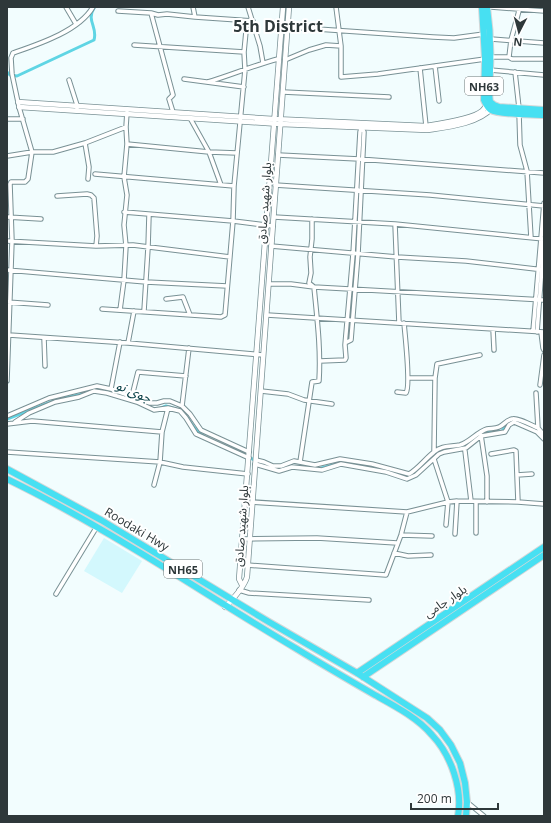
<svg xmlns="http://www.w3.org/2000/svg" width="551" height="823" font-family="'Open Sans','Noto Sans Arabic',sans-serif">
	<rect width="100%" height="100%" fill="#f2fdfe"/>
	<path fill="#d3f8fd" d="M 104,538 L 142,561 L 122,593 L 84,571 Z"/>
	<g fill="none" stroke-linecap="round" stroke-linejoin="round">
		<path stroke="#5fd5e4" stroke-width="3" d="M 7,72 L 10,75 L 17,76 L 94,40 C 98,27 86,21 94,8
			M 96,390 L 107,390 L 125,397
			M 159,409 L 166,406 L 176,409
			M 183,413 C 192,421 192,430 204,436
			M 7,419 L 59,399 L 83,394
			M 468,446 L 478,435 L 485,432 L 502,431 L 510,421 L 515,421
			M 247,456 L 263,465
			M 318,469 L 340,463
			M 410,477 C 423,464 434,451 453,449"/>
		<defs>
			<path id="street" d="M 66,7 L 76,24
				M 193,7 L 195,17
				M 248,7 L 260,46 L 263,63
				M 336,7 L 341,46 L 341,77 L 378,74 L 485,59
				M 491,7 L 544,11
				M 520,7 L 511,40 L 509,57 L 512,59 L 544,59
				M 118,11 L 151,13 L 158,15 L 167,14 L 195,17 L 253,21
				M 151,13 L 173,95 L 169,99 L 173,112
				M 288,27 L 433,37 L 454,38 L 484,34
				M 491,39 L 544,43
				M 134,45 L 244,52
				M 490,57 L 509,57
				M 285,60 L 309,50 L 326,45 L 341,46
				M 435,66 L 439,101
				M 420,68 L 426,126
				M 490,70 L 544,75
				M 515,72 L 519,108
				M 184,79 L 244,87
				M 69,80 L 77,105 L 77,110
				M 208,82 C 231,75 255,65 278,59
				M 283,92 L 389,97
				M 519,113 L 520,145 L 527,171 L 531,238
				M 190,118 L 209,152 L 221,185
				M 7,119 L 23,119
				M 85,143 L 89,167 L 88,179
				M 127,144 L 209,152 L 237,153
				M 278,155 L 359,159 L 544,173
				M 7,156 L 32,152 L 53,152 L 85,143 L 126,127
				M 95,174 L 234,186
				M 275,185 L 430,195 L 544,206
				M 57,196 L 87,194 L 91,195 L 94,198 L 97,236 L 96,246
				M 124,212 L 233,221 L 273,226
				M 7,217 L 41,219
				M 274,217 L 395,224 L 544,239
				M 395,224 L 399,323
				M 7,241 L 96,246 L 133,245 L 230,257
				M 271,246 L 397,257 L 466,261 L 544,270
				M 7,270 L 146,282 L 227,286
				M 269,284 L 291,284 L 314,287 L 544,300
				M 166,299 L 183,297 L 190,315
				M 7,302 L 48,305
				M 102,309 L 221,317 L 225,315 L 233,221 L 234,186 L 245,70 L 244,52 L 247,21
				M 120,310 L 124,280 L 126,246 L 124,225 L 127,195 L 124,177 L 127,144 L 126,127 L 127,112
				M 144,311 L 148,248 L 149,215
				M 267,315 L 544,332
				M 493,329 L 494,350
				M 533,331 L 544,203
				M 537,332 L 544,242
				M 541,332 L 543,348 L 544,350
				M 9,335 L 128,343 L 263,355
				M 44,338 L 45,366
				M 347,342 L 351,340 L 358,254 L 364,132 L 362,128
				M 128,343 L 134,311
				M 320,361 L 345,360 L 346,358 L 345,345 L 353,254 L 360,132 L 362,125
				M 408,378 L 435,378
				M 7,381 L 12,241 L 10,184 L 11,182 L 25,182 L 28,179 L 32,152 L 19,107 L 12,74 L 11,58 L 13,53 C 39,44 79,31 93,7
				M 540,385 L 544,355
				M 111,389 L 120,342
				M 261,391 L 288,394 L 304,400 L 332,404
				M 397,392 L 406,393 C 411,386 405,335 404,323
				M 536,393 L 538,428 L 544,435
				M 132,396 L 138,372 L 186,376
				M 182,406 L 189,348
				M 7,416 L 49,398 L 97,386 L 111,389 L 150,403 L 157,403 L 164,401 L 170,401 L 182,406 L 190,414 L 201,430 L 249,452
				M 15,422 L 29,413 L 55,402 L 79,397 L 94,391 L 107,393 L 137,402 L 154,410 L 168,408 L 180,411 L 186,418 L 196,434 L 249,458
				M 7,424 L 32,421 L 162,432
				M 481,435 L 487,476 L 487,502
				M 465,451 L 471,501
				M 7,452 L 160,462 L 183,467 L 248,474
				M 434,452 L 435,378 L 437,364 L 480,355
				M 491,454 L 514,450 L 516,451 L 518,502
				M 434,459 L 448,502 L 446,525
				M 256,460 L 264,462 L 273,466 L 281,466 L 294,461 L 315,465 L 340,459 L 372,464 L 409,474 C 418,469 425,459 434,452 C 442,445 451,447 460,445 C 470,442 477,432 487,429 C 491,428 495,429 499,427 C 504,425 506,420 512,419 C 517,417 531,425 538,428
				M 300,462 L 312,382 L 319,381 C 321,349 317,318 314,287 L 309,283 L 311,273 L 310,257 L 312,239 L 312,219
				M 255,464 L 279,471 L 292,467 L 322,470 L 341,464 L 386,472 L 407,479 L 416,475 L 439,454 L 444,452 L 466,448 L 481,436 L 505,432 L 509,425 L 514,422 L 537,432 L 544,439
				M 517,475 L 532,474
				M 154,485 L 160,462 L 162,432 L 168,408
				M 252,502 L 407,512 L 448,502 L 457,501 L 518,502 L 544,504
				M 476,533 L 476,502
				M 455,534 L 457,501
				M 401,535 L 432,536
				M 243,539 L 317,538 L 397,543
				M 394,553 L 408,556 L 431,555
				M 247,565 L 386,575 L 401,535 L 407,512
				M 239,590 L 249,593 L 369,600
				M 56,594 L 96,528
				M 467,802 L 484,816"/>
			<path id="secondary" d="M 18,102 L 274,119 L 426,126 C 439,124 473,119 482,111 C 485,108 487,105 489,103
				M 19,107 L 280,124 L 427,130 C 447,127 478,124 492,108
				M 242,585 L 239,579 L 283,7
				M 225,607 C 232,600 244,587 247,577 L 289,7"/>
			<path id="highway" d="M 482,7 L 485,59 L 484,100 C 486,104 487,107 491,110 C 499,115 533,114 544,115
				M 487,7 C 490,28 491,49 490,70 C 490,81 488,91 490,102 L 494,105 L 499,107 L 544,110
				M 7,469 L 101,520 L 269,622 L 357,673 L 427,718 L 440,730 L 451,745 L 460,763 L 465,783 L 467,802 L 466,816
				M 7,479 C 108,528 201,592 297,649 C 323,665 349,680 375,695 C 395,706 418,718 432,735 C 451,755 463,789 458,816
				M 357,673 L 544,547
				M 363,677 L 544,555"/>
		</defs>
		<use href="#street" stroke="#799195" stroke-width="5.5"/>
		<use href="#secondary" stroke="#799195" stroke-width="6"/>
		<use href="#highway" stroke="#d5d7d8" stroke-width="8"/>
		<use href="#street" stroke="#fff" stroke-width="3.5"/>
		<use href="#secondary" stroke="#fff" stroke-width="4.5"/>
		<use href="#highway" stroke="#47e0f2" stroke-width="6"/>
	</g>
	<g text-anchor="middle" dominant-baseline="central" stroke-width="4" stroke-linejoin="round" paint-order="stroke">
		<g fill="#fff" stroke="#6d7475" stroke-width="1">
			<rect x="465" y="77" width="38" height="18" rx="3"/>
			<rect x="164" y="560" width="38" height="18" rx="3"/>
		</g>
		<g font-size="11" font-weight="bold" fill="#2e383a">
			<text x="484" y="86">NH63</text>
			<text x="183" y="569">NH65</text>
		</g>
		<g font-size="12" fill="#2e383a" stroke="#fff">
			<text transform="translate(264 203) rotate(-86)">بلوار شهید صادق</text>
			<text transform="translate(241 526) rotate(-86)">بلوار شهید صادق</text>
			<text transform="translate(137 529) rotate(31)">Roodaki Hwy</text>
			<text transform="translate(445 601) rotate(-34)">بلوار جامی</text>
		</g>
		<g font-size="13" font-style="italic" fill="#043d44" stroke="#fff">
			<text transform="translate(134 391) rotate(23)">جوی نو</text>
		</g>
		<g font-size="16" font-weight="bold" fill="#2e383a" stroke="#fff">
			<text x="278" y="26">5th District</text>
		</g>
	</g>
	<rect width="551" height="823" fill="none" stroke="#2e383a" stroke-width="16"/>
	<g transform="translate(519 32) rotate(186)" stroke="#ffffff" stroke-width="3" paint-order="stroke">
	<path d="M0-3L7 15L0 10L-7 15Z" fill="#2e383a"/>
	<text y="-6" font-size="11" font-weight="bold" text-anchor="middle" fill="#2e383a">N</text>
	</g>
	<path d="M411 803v6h87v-6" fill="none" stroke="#2e383a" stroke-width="2"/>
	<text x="417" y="803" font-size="12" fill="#2e383a" stroke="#ffffff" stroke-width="3" paint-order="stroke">200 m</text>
</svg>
